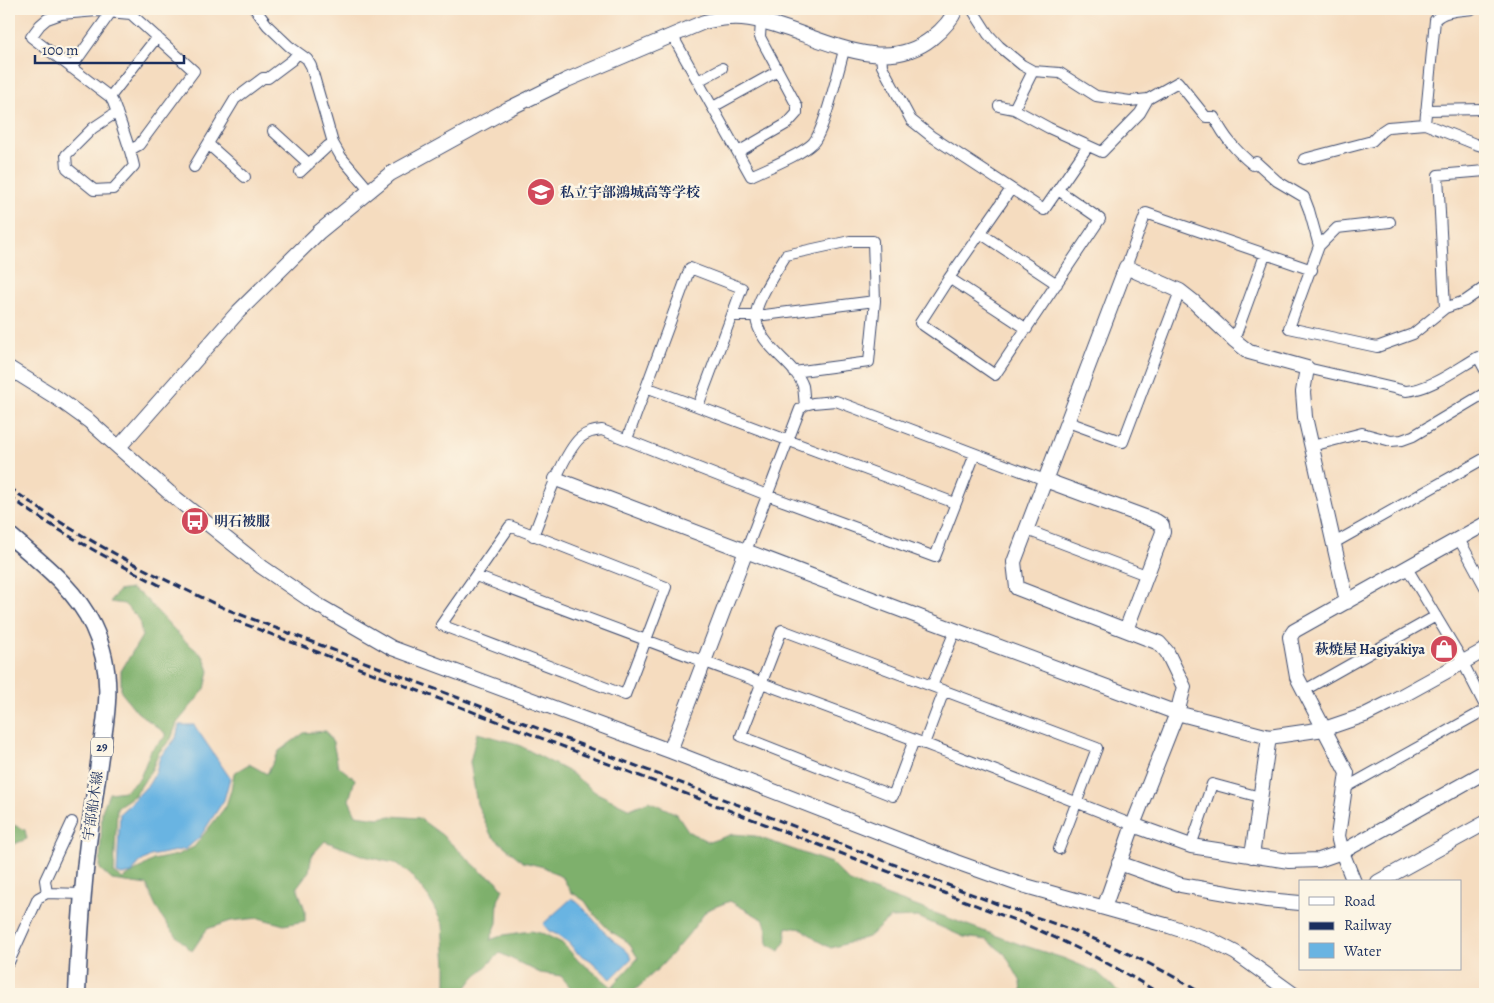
<svg xmlns="http://www.w3.org/2000/svg" width="1494" height="1003" font-family="Alegreya,'Noto Serif JP',serif">
	<rect width="100%" height="100%" fill="#fcf5e5"/>
	<filter id="ink" filterUnits="userSpaceOnUse"><feTurbulence type="fractalNoise" baseFrequency=".02" numOctaves="2"/><feDisplacementMap in="SourceGraphic" scale="10" xChannelSelector="R" yChannelSelector="G"/><feConvolveMatrix kernelMatrix="1 2 1 2 8 2 1 2 1" color-interpolation-filters="sRGB"/></filter>
	<filter id="wash" filterUnits="userSpaceOnUse"><feTurbulence type="fractalNoise" baseFrequency=".0096" numOctaves="4" result="noise"/><feDisplacementMap in="SourceGraphic" scale="20" xChannelSelector="R" yChannelSelector="G"/><feGaussianBlur stdDeviation="1.12" result="paint"/><feColorMatrix in="noise" values="0 0 0 0 0 0 0 0 0 0 0 0 0 0 0 0 0 1.4 0 .05"/><feComposite in="paint" operator="in"/></filter>
	<g filter="url(#wash)">
		<rect width="100%" height="100%" fill="#f5dcbf"/>
		<path fill="#7eb06c" stroke="#4c7065" d="M 131,589 L 143,596 L 184,640 L 204,657 L 209,671 L 205,689 L 177,723 L 171,739 L 159,752 L 152,769 L 135,795 L 117,807 L 114,873 L 123,879 L 153,860 L 177,855 L 194,847 L 226,806 L 231,790 L 234,773 L 249,764 L 267,774 L 279,751 L 304,733 L 326,731 L 333,743 L 338,766 L 355,779 L 349,800 L 356,815 L 378,818 L 391,816 L 419,818 L 442,835 L 483,873 L 496,880 L 503,889 L 498,901 L 497,923 L 490,940 L 504,935 L 531,931 L 544,934 L 562,943 L 576,958 L 612,987 L 638,958 L 628,942 L 610,931 L 593,913 L 585,901 L 571,892 L 563,878 L 544,867 L 523,862 L 491,835 L 477,804 L 470,762 L 477,733 L 515,743 L 571,773 L 595,792 L 630,809 L 649,801 L 677,814 L 689,832 L 709,842 L 733,834 L 755,836 L 831,863 L 850,882 L 1019,944 L 1063,958 L 1097,972 L 1121,994 L 1022,994 L 1021,982 L 1005,954 L 987,940 L 964,937 L 918,917 L 890,918 L 868,937 L 831,948 L 816,940 L 803,929 L 787,927 L 785,941 L 780,951 L 768,944 L 767,930 L 764,920 L 730,901 L 707,910 L 688,935 L 662,965 L 631,994 L 576,994 L 561,976 L 540,973 L 500,953 L 473,979 L 462,994 L 446,994 L 446,965 L 443,925 L 429,898 L 411,875 L 398,864 L 364,856 L 325,841 L 312,855 L 309,871 L 297,887 L 305,910 L 305,921 L 284,925 L 259,918 L 231,921 L 207,929 L 192,951 C 169,930 158,915 147,885 L 112,880 L 100,869 L 102,811 L 109,793 L 125,791 L 140,778 L 151,750 L 165,737 L 165,733 L 137,712 L 121,692 L 121,671 L 142,636 L 139,619 L 124,604 L 110,602 L 118,591 Z
			M 9,823 L 25,830 L 27,839 L 9,846 Z"/>
		<path fill="#69b4e2" stroke="#4272a0" d="M 179,725 L 194,725 L 230,778 L 224,800 L 200,837 L 186,849 L 150,856 L 139,863 L 132,873 L 122,875 L 117,873 L 120,813 L 129,805 L 149,784 L 156,772 L 160,757 L 176,738 Z
			M 572,898 C 587,909 597,926 612,939 C 621,947 625,947 632,958 L 611,979 L 590,960 L 576,952 L 569,943 L 558,935 L 549,931 L 543,924 Z"/>
	</g>
	<g filter="url(#ink)">
		<g fill="none" stroke-linecap="round" stroke-linejoin="round">
			<defs>
				<path id="minor" d="M 255,9 L 268,26 L 289,46 L 307,59 L 311,66 L 333,143 L 341,157 L 369,190
					M 972,9 L 988,34 L 999,46 L 1022,65 L 1033,71 L 1060,73 L 1096,96 L 1130,101 L 1148,99 L 1178,82 L 1206,117 L 1214,117 C 1225,138 1235,150 1253,165 L 1256,162 L 1277,181 L 1304,197 L 1309,210 L 1319,246
					M 672,35 L 751,176 C 767,168 801,155 813,143 C 825,130 839,67 845,47
					M 881,55 L 882,66 L 911,120 L 931,136 L 1044,210 L 1088,146
					M 71,68 L 111,12
					M 698,81 L 722,68
					M 110,97 L 157,37
					M 999,106 L 1014,109 L 1049,128 L 1102,152 L 1140,113 L 1148,99
					M 713,107 L 778,71
					M 1014,109 L 1033,71
					M 1426,110 L 1485,109
					M 117,112 L 93,128 L 66,155 L 67,168 L 94,190 L 113,189 L 134,166 C 129,144 121,123 113,102 L 110,97 L 31,37 L 40,25 L 47,19 L 61,14 L 97,11 L 131,14 L 194,71 L 139,145 L 130,150
					M 1425,124 L 1435,20 C 1444,10 1460,11 1472,9
					M 273,131 L 309,164
					M 208,144 L 245,177
					M 738,152 L 788,123 L 797,113 L 797,106 L 760,37 L 761,21
					M 1304,159 L 1372,141 L 1382,131 L 1388,127 L 1425,124 L 1475,144 L 1485,147
					M 194,167 L 235,99 L 263,78 L 268,78 L 292,60 L 298,53
					M 300,172 L 328,146 L 333,143
					M 1011,189 L 949,278 L 920,323 L 995,375 L 1100,219 L 1058,190
					M 1390,222 L 1337,228 L 1319,246 L 1289,328 L 1377,347 L 1413,334 L 1445,308 L 1465,301 L 1485,287
					M 980,233 L 1057,284
					M 1126,267 L 1146,213 L 1312,270
					M 949,278 L 1027,329
					M 1445,308 L 1438,175 L 1485,171
					M 732,316 L 756,316 L 875,301
					M 1234,340 L 1265,255
					M 1307,368 L 1406,391 C 1429,390 1457,369 1478,357 L 1485,370
					M 794,372 L 869,362 L 875,301 L 873,241 L 850,241 L 786,255 C 778,269 755,301 756,316 C 757,346 795,362 803,386 C 804,392 804,399 805,405
					M 646,387 L 955,503
					M 1068,422 L 1123,442 L 1180,291
					M 627,439 L 690,268 L 742,288 L 698,406
					M 1312,446 L 1362,433 L 1391,441 L 1402,440 L 1413,436 L 1485,393
					M 510,526 L 666,587 L 625,695 L 441,625 Z
					M 1027,530 L 1146,575
					M 533,536 C 543,511 562,455 580,438 C 587,432 594,431 602,430 L 767,495 L 935,557 L 975,454
					M 1459,539 L 1485,587
					M 1334,543 L 1485,458
					M 746,551 L 800,409 L 805,405 L 813,403 L 836,401 L 1045,480
					M 1407,568 L 1458,653 L 1485,706
					M 476,576 C 694,660 916,737 1133,825
					M 932,686 L 955,631
					M 1303,691 L 1436,616
					M 914,740 L 893,796 L 741,736 L 782,630 L 1097,748 L 1059,849
					M 924,744 L 944,691
					M 1345,788 L 1485,710
					M 1191,846 L 1212,784 L 1260,797
					M 47,893 L 45,880 L 72,822
					M 9,962 L 38,898 L 47,893 L 82,894"/>
				<path id="tertiary" d="M 9,368 L 57,398 L 89,421 L 173,496 L 262,567 L 316,604 L 392,648 L 670,751 L 956,862 L 1015,883 L 1169,926 L 1211,940 L 1236,953 L 1293,994
					M 119,447 L 238,312 L 319,232 L 390,174 L 508,109 L 567,80 L 704,22 C 717,19 729,17 742,18 C 803,23 876,83 932,38 C 942,30 951,21 956,9
					M 556,479 L 917,616 L 1177,713 L 1269,737 L 1324,729 L 1365,715 L 1389,703 L 1485,650
					M 1045,480 L 1156,521 L 1162,525 L 1163,532 L 1126,630
					M 670,751 L 746,551
					M 1133,825 L 1191,846 L 1289,861 L 1319,860 L 1342,852 L 1485,772
					M 1252,856 L 1269,737
					M 1119,863 L 1181,885 L 1267,900 L 1300,903
					M 1354,882 L 1342,852 L 1338,836 L 1347,773 L 1297,677 L 1290,637 L 1294,631 L 1485,524
					M 1378,882 L 1485,823
					M 1104,908 L 1133,825 L 1177,713 L 1184,687 L 1167,652 L 1159,643 L 1017,588 L 1014,562 L 1126,267 L 1180,291 L 1194,302 L 1234,340 L 1249,352 L 1307,368 L 1303,392 L 1305,417 L 1347,602"/>
				<path id="primary" d="M 9,535 C 40,562 75,588 93,626 C 114,670 108,710 100,756 C 96,785 92,814 88,843 C 82,893 79,944 77,994"/>
			</defs>
			<use href="#minor" stroke="#3c496d" stroke-width="12"/>
			<use href="#tertiary" stroke="#3c496d" stroke-width="16"/>
			<use href="#primary" stroke="#3c496d" stroke-width="19"/>
			<use href="#minor" stroke="#fff" stroke-width="10"/>
			<use href="#tertiary" stroke="#fff" stroke-width="14"/>
			<use href="#primary" stroke="#fff" stroke-width="16"/>
			<path stroke="#1b2f5e" stroke-width="3" stroke-dasharray="8 4" stroke-linecap="butt" d="M 9,487 C 74,536 152,574 226,609 L 1000,905 C 1065,926 1145,956 1202,994
				M 9,496 C 56,531 109,559 161,586
				M 234,620 L 1017,921 C 1067,942 1114,965 1160,994"/>
		</g>
	</g>
	<defs>
		<symbol id="school-disc" viewBox="-11 -11 22 22"><circle r="9.5" fill="#d1495b" stroke="#fcf5e5"/><path d="M0-5L7-2L0 1L-7-2ZM-4 1L0 2.5L4 1V4Q0 6-4 4Z" fill="#fff"/></symbol>
		<symbol id="bus-disc" viewBox="-11 -11 22 22"><circle r="9.5" fill="#d1495b" stroke="#fcf5e5"/><path d="M-5-6H5V4H4V6H2V4H-2V6H-4V4H-5ZM-3.5-4V0h7V-4ZM-3.5 1.2v1.5H-2V1.2ZM2 1.2v1.5H3.5V1.2Z" fill="#fff"/></symbol>
		<symbol id="shop-disc" viewBox="-11 -11 22 22"><circle r="9.5" fill="#d1495b" stroke="#fcf5e5"/><path d="M-5-2.5h2.3a2.7 3.5 0 0 1 5.4 0H5L5.5 6h-11ZM-1.5-2.5h3a1.5 2.3 0 0 0-3 0Z" fill="#fff"/></symbol>
	</defs>
	<g fill-rule="evenodd">
		<use href="#school-disc" x="525" y="176" width="32" height="32"/>
		<use href="#bus-disc" x="179" y="505" width="32" height="32"/>
		<use href="#shop-disc" x="1428" y="633" width="32" height="32"/>
	</g>
	<g text-anchor="middle" dominant-baseline="central" stroke-width="5" stroke-linejoin="round" paint-order="stroke">
		<rect fill="#fcf5e5" stroke="#5e6a86" stroke-width="1" x="91" y="737.5" width="22" height="19" rx="4"/>
		<g font-size="12" font-weight="bold" fill="#1b2f5e">
			<text x="102" y="747">29</text>
		</g>
		<g font-size="14" font-weight="bold" fill="#1b2f5e" stroke="#fcf5e5" text-anchor="start">
			<text x="560" y="192">私立宇部鴻城高等学校</text>
			<text x="214" y="521">明石被服</text>
			<text x="1425" y="649" text-anchor="end">萩焼屋 Hagiyakiya</text>
		</g>
		<g font-size="14" fill="#1b2f5e" stroke="#fcf5e5">
			<text transform="translate(93 806) rotate(-82)">宇部船木線</text>
		</g>
	</g>
	<rect width="1494" height="1003" fill="none" stroke="#fcf5e5" stroke-width="30"/>
	<rect x="1299" y="880" width="162" height="90" fill="#fcf5e5" stroke="#a2a6af"/>
	<rect x="1309" y="897" width="25" height="8" fill="#ffffff" stroke="#a2a6af"/>
	<text x="1344" y="906" font-size="15" fill="#1b2f5e">Road</text>
	<rect x="1309" y="922" width="25" height="8" fill="#1b2f5e" stroke="#a2a6af"/>
	<text x="1344" y="930" font-size="15" fill="#1b2f5e">Railway</text>
	<rect x="1309" y="943" width="25" height="15" fill="#69b4e2" stroke="#a2a6af"/>
	<text x="1344" y="956" font-size="15" fill="#1b2f5e">Water</text>
	<path d="M35 55v8h149v-8" fill="none" stroke="#1b2f5e" stroke-width="2.5"/>
	<text x="42" y="55" font-size="15" fill="#1b2f5e" stroke="#fcf5e5" stroke-width="4" paint-order="stroke">100 m</text>
</svg>
